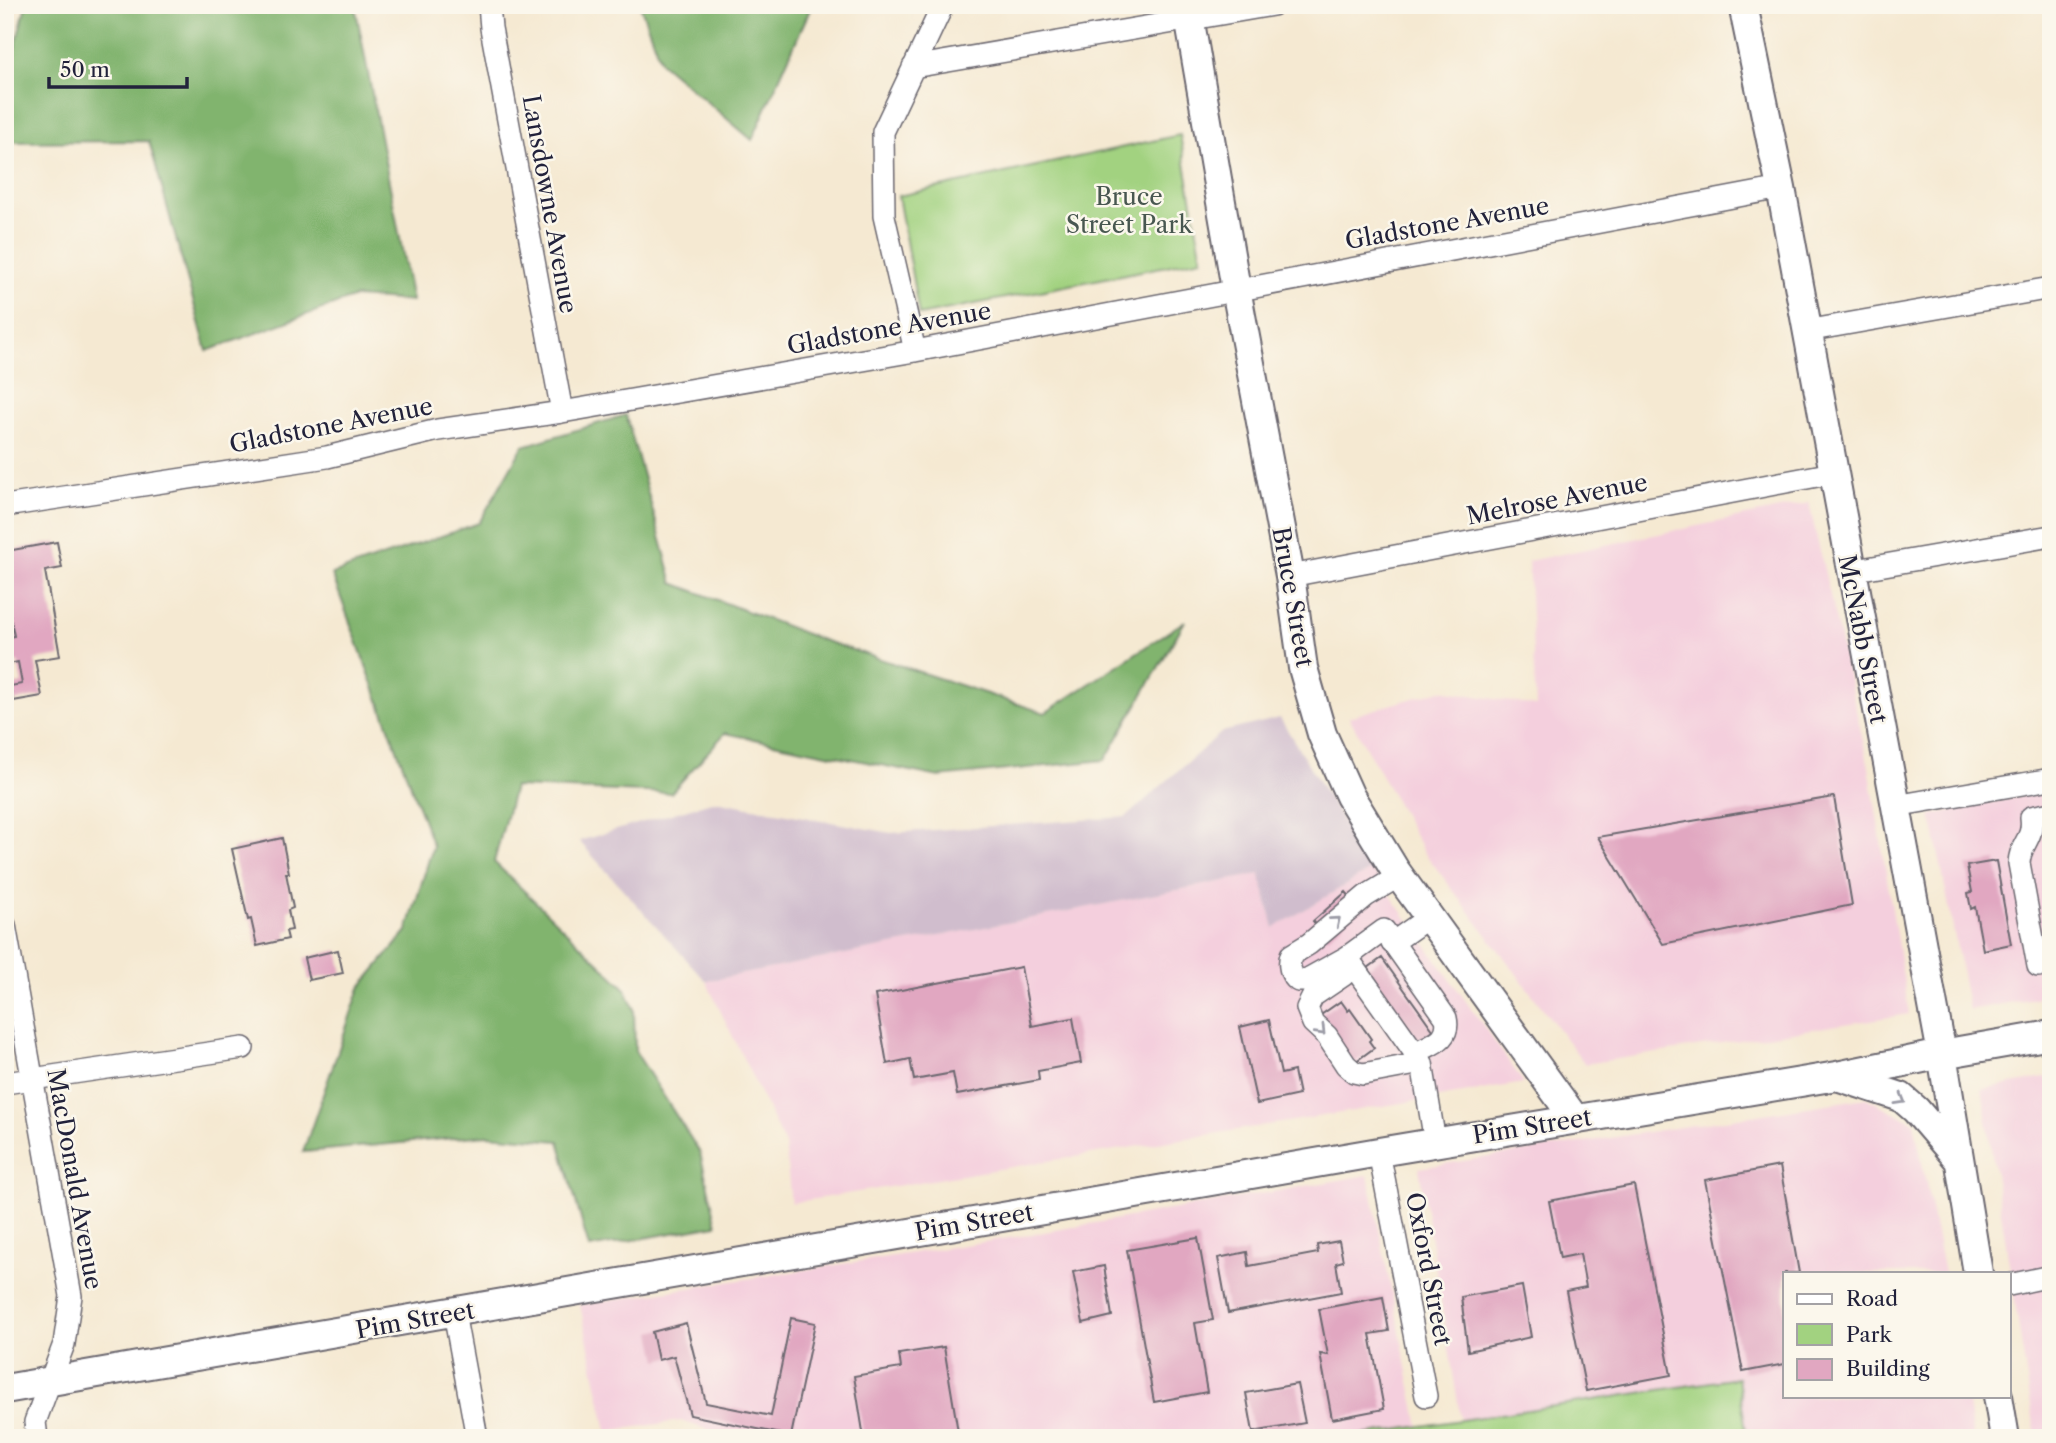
<svg xmlns="http://www.w3.org/2000/svg" width="2056" height="1443" font-family="'Libre Caslon Text',serif">
	<rect width="100%" height="100%" fill="#fbf7ec"/>
	<filter id="ink" filterUnits="userSpaceOnUse"><feTurbulence type="fractalNoise" baseFrequency=".0143" numOctaves="2"/><feDisplacementMap in="SourceGraphic" scale="14" xChannelSelector="R" yChannelSelector="G"/><feConvolveMatrix kernelMatrix="1 2 1 2 8 2 1 2 1" color-interpolation-filters="sRGB"/></filter>
	<filter id="wash" filterUnits="userSpaceOnUse"><feTurbulence type="fractalNoise" baseFrequency=".00686" numOctaves="4" result="noise"/><feDisplacementMap in="SourceGraphic" scale="28" xChannelSelector="R" yChannelSelector="G"/><feGaussianBlur stdDeviation="1.57" result="paint"/><feColorMatrix in="noise" values="0 0 0 0 0 0 0 0 0 0 0 0 0 0 0 0 0 1.4 0 .05"/><feComposite in="paint" operator="in"/></filter>
	<g filter="url(#wash)">
		<rect width="100%" height="100%" fill="#f5e9d2"/>
		<path fill="#f4cfdd" d="M 1809,503 L 1869,767 L 1909,1014 L 1585,1064 L 1424,852 L 1349,717 L 1441,690 L 1536,706 L 1528,561 Z
			M 2051,790 L 2051,995 L 1969,1010 L 1931,815 Z
			M 1372,869 L 1524,1083 L 791,1203 L 785,1145 L 706,981 L 1260,874 L 1274,928 Z
			M 2051,1077 L 2051,1438 L 2036,1438 L 1982,1089 Z
			M 1866,1098 L 1914,1122 L 1944,1273 L 1785,1273 L 1785,1396 L 1967,1396 L 1973,1438 L 1747,1438 L 1738,1378 L 1461,1421 L 1419,1168 Z
			M 1368,1175 L 1419,1426 L 1343,1438 L 735,1438 L 681,1421 L 607,1431 L 580,1305 L 1022,1236 Z"/>
		<path fill="#d0bdcd" d="M 1280,718 L 1372,869 L 1274,928 L 1260,874 L 706,981 L 579,841 L 715,801 L 891,833 L 1126,817 L 1222,732 Z"/>
		<path fill="#a2d280" stroke="#627a5e" stroke-width="2" d="M 1180,135 L 1202,259 L 919,315 L 898,196 Z
			M 1738,1378 L 1747,1438 L 1343,1438 Z"/>
		<path fill="#81b46e" stroke="#526b54" stroke-width="2" d="M 26,5 L 355,5 L 412,301 L 355,297 L 207,351 L 149,141 L 5,142 L 5,86 Z
			M 640,5 L 812,5 L 752,140 L 661,63 Z
			M 626,415 L 673,583 L 822,640 L 1045,713 L 1185,621 L 1105,760 L 939,777 L 725,733 L 671,793 L 514,787 L 494,862 L 625,988 L 634,1009 L 635,1051 L 700,1153 L 717,1225 L 589,1248 L 559,1141 L 487,1135 L 303,1152 L 360,988 L 407,931 L 433,846 L 332,574 L 479,523 L 523,446 Z"/>
		<g id="blocks">
			<path fill="#e1a7c1" d="M 57,542 L 62,568 L 45,571 L 60,656 L 35,660 L 42,696 L 13,701 L 10,686 L 22,684 L 18,662 L 5,665 L 5,638 L 14,636 L 5,588 L 5,575 L 11,573 L 7,551 Z
				M 1834,797 L 1852,905 L 1663,944 L 1598,837 Z
				M 282,838 L 289,873 L 286,873 L 293,908 L 288,910 L 292,930 L 286,931 L 288,939 L 257,946 L 251,919 L 248,920 L 232,849 Z
				M 1996,861 L 2011,944 L 1983,950 L 1975,907 L 1971,909 L 1968,893 L 1972,892 L 1967,866 Z
				M 1346,892 L 1360,909 L 1327,938 L 1313,921 Z
				M 338,950 L 343,973 L 309,980 L 304,958 Z
				M 1382,958 L 1433,1030 L 1419,1041 L 1368,968 Z
				M 1021,967 L 1032,1026 L 1073,1018 L 1081,1063 L 1038,1071 L 1039,1080 L 957,1095 L 953,1073 L 914,1080 L 910,1059 L 887,1064 L 875,995 Z
				M 1341,1001 L 1348,1011 L 1350,1009 L 1371,1039 L 1369,1041 L 1374,1048 L 1352,1064 L 1318,1017 Z
				M 1269,1020 L 1281,1074 L 1294,1071 L 1299,1095 L 1257,1104 L 1240,1027 Z
				M 1780,1166 L 1799,1273 L 1785,1273 L 1785,1364 L 1743,1372 L 1705,1180 Z
				M 1634,1185 L 1671,1375 L 1586,1391 L 1566,1291 L 1586,1287 L 1580,1254 L 1560,1258 L 1549,1201 Z
				M 1198,1238 L 1213,1320 L 1195,1323 L 1207,1392 L 1154,1402 L 1127,1250 Z
				M 1339,1241 L 1343,1261 L 1336,1263 L 1341,1292 L 1228,1313 L 1218,1258 L 1247,1252 L 1249,1266 L 1318,1253 L 1317,1245 Z
				M 1104,1266 L 1112,1316 L 1083,1323 L 1073,1272 Z
				M 1522,1286 L 1531,1337 L 1468,1351 L 1461,1297 Z
				M 1383,1297 L 1389,1331 L 1370,1334 L 1384,1409 L 1332,1419 L 1320,1354 L 1328,1355 L 1319,1309 Z
				M 791,1318 L 815,1323 L 791,1436 L 690,1415 L 674,1356 L 658,1360 L 652,1332 L 686,1323 L 706,1403 L 771,1416 Z
				M 944,1347 L 959,1438 L 864,1438 L 854,1376 L 901,1368 L 899,1354 Z
				M 1297,1384 L 1305,1423 L 1253,1432 L 1246,1393 Z"/>
		</g>
	</g>
	<g filter="url(#ink)">
		<use href="#blocks" fill-opacity="0" stroke="#6c6870" stroke-width="2"/>
		<g fill="none" stroke-linecap="round" stroke-linejoin="round">
			<defs>
				<path id="minor" d="M 489,5 L 491,28 L 562,412
					M 913,67 L 1273,5
					M 1806,331 L 2051,288
					M 915,351 L 884,216 L 883,132 L 943,5
					M 5,506 L 327,457 L 438,430 L 562,412 L 915,351 L 1781,188
					M 1850,571 L 2051,536
					M 1290,576 L 1833,473
					M 1895,806 L 2051,779
					M 2051,813 L 2031,817 C 2034,841 2020,842 2019,863 L 2038,966 L 2051,964
					M 5,925 L 71,1296 L 64,1344 L 35,1422 L 37,1438
					M 1392,943 L 1429,917
					M 1347,957 L 1304,981 L 1298,981 C 1290,975 1288,964 1291,955 L 1309,944 L 1366,896 L 1399,876
					M 1344,975 L 1313,996 L 1307,1008 L 1313,1023 L 1327,1036 L 1346,1065 L 1354,1072 L 1363,1074 L 1422,1063
					M 1415,1053 C 1431,1044 1451,1040 1446,1018 L 1384,930 L 1347,957 L 1415,1053 L 1422,1063 L 1435,1142
					M 5,1083 L 243,1048
					M 1379,1152 L 1426,1396
					M 2009,1285 L 2051,1276
					M 454,1313 L 477,1438"/>
				<path id="major" d="M 1187,5 L 1236,289 L 1290,576 L 1303,668 L 1322,734 L 1350,796 L 1395,870 L 1575,1119
					M 1743,5 L 1781,188 L 1942,1054 L 1978,1273
					M 1840,1077 L 1901,1097 L 1916,1110 L 1958,1159
					M 5,1389 L 1379,1152 L 1837,1076 L 1942,1054 L 2051,1035
					M 1998,1396 L 2005,1438"/>
			</defs>
			<use href="#minor" stroke="#6c6870" stroke-width="24"/>
			<use href="#major" stroke="#6c6870" stroke-width="32"/>
			<use href="#minor" stroke="#fff" stroke-width="21"/>
			<use href="#major" stroke="#fff" stroke-width="28"/>
		</g>
		<defs><path id="oneway-chevron" d="M-2-3.5L2.5 0L-2 3.5" fill="none" stroke-width="1.6" stroke-linecap="round" stroke-linejoin="round" transform="scale(1.75)"/></defs>
		<g stroke="#9c9ca7">
			<use href="#oneway-chevron" transform="translate(1336 921) rotate(-40)"/>
			<use href="#oneway-chevron" transform="translate(1321 1031) rotate(46)"/>
			<use href="#oneway-chevron" transform="translate(1901 1100) rotate(30)"/>
		</g>
	</g>
	<g text-anchor="middle" dominant-baseline="central" stroke-width="5" stroke-linejoin="round" paint-order="stroke">
		<g font-size="24" fill="#485750" stroke="#fbf7ec">
			<text x="1129" y="196">Bruce<tspan x="1129" dy="28">Street Park</tspan></text>
		</g>
		<g font-size="24" fill="#22223b" stroke="#fbf7ec">
			<text transform="translate(550 204) rotate(80)">Lansdowne Avenue</text>
			<text transform="translate(1447 223) rotate(-10)">Gladstone Avenue</text>
			<text transform="translate(889 328) rotate(-10)">Gladstone Avenue</text>
			<text transform="translate(331 425) rotate(-11)">Gladstone Avenue</text>
			<text transform="translate(1557 499) rotate(-11)">Melrose Avenue</text>
			<text transform="translate(1293 597) rotate(80)">Bruce Street</text>
			<text transform="translate(1863 639) rotate(79)">McNabb Street</text>
			<text transform="translate(1532 1126) rotate(-9)">Pim Street</text>
			<text transform="translate(75 1179) rotate(80)">MacDonald Avenue</text>
			<text transform="translate(974 1222) rotate(-10)">Pim Street</text>
			<text transform="translate(1429 1269) rotate(79)">Oxford Street</text>
			<text transform="translate(415 1320) rotate(-10)">Pim Street</text>
		</g>
	</g>
	<rect width="2056" height="1443" fill="none" stroke="#fbf7ec" stroke-width="28"/>
	<rect x="1783" y="1272" width="228" height="126" fill="#fbf7ec" stroke="#a4a2a5" stroke-width="2"/>
	<rect x="1797" y="1294" width="35" height="10" fill="#ffffff" stroke="#a4a2a5" stroke-width="2"/>
	<text x="1846" y="1306" font-size="21" fill="#22223b">Road</text>
	<rect x="1797" y="1324" width="35" height="21" fill="#a2d280" stroke="#a4a2a5" stroke-width="2"/>
	<text x="1846" y="1342" font-size="21" fill="#22223b">Park</text>
	<rect x="1797" y="1359" width="35" height="21" fill="#e1a7c1" stroke="#a4a2a5" stroke-width="2"/>
	<text x="1846" y="1376" font-size="21" fill="#22223b">Building</text>
	<path d="M49 77v10h138v-10" fill="none" stroke="#22223b" stroke-width="3.5"/>
	<text x="60" y="77" font-size="21" fill="#22223b" stroke="#fbf7ec" stroke-width="5" paint-order="stroke">50 m</text>
</svg>
